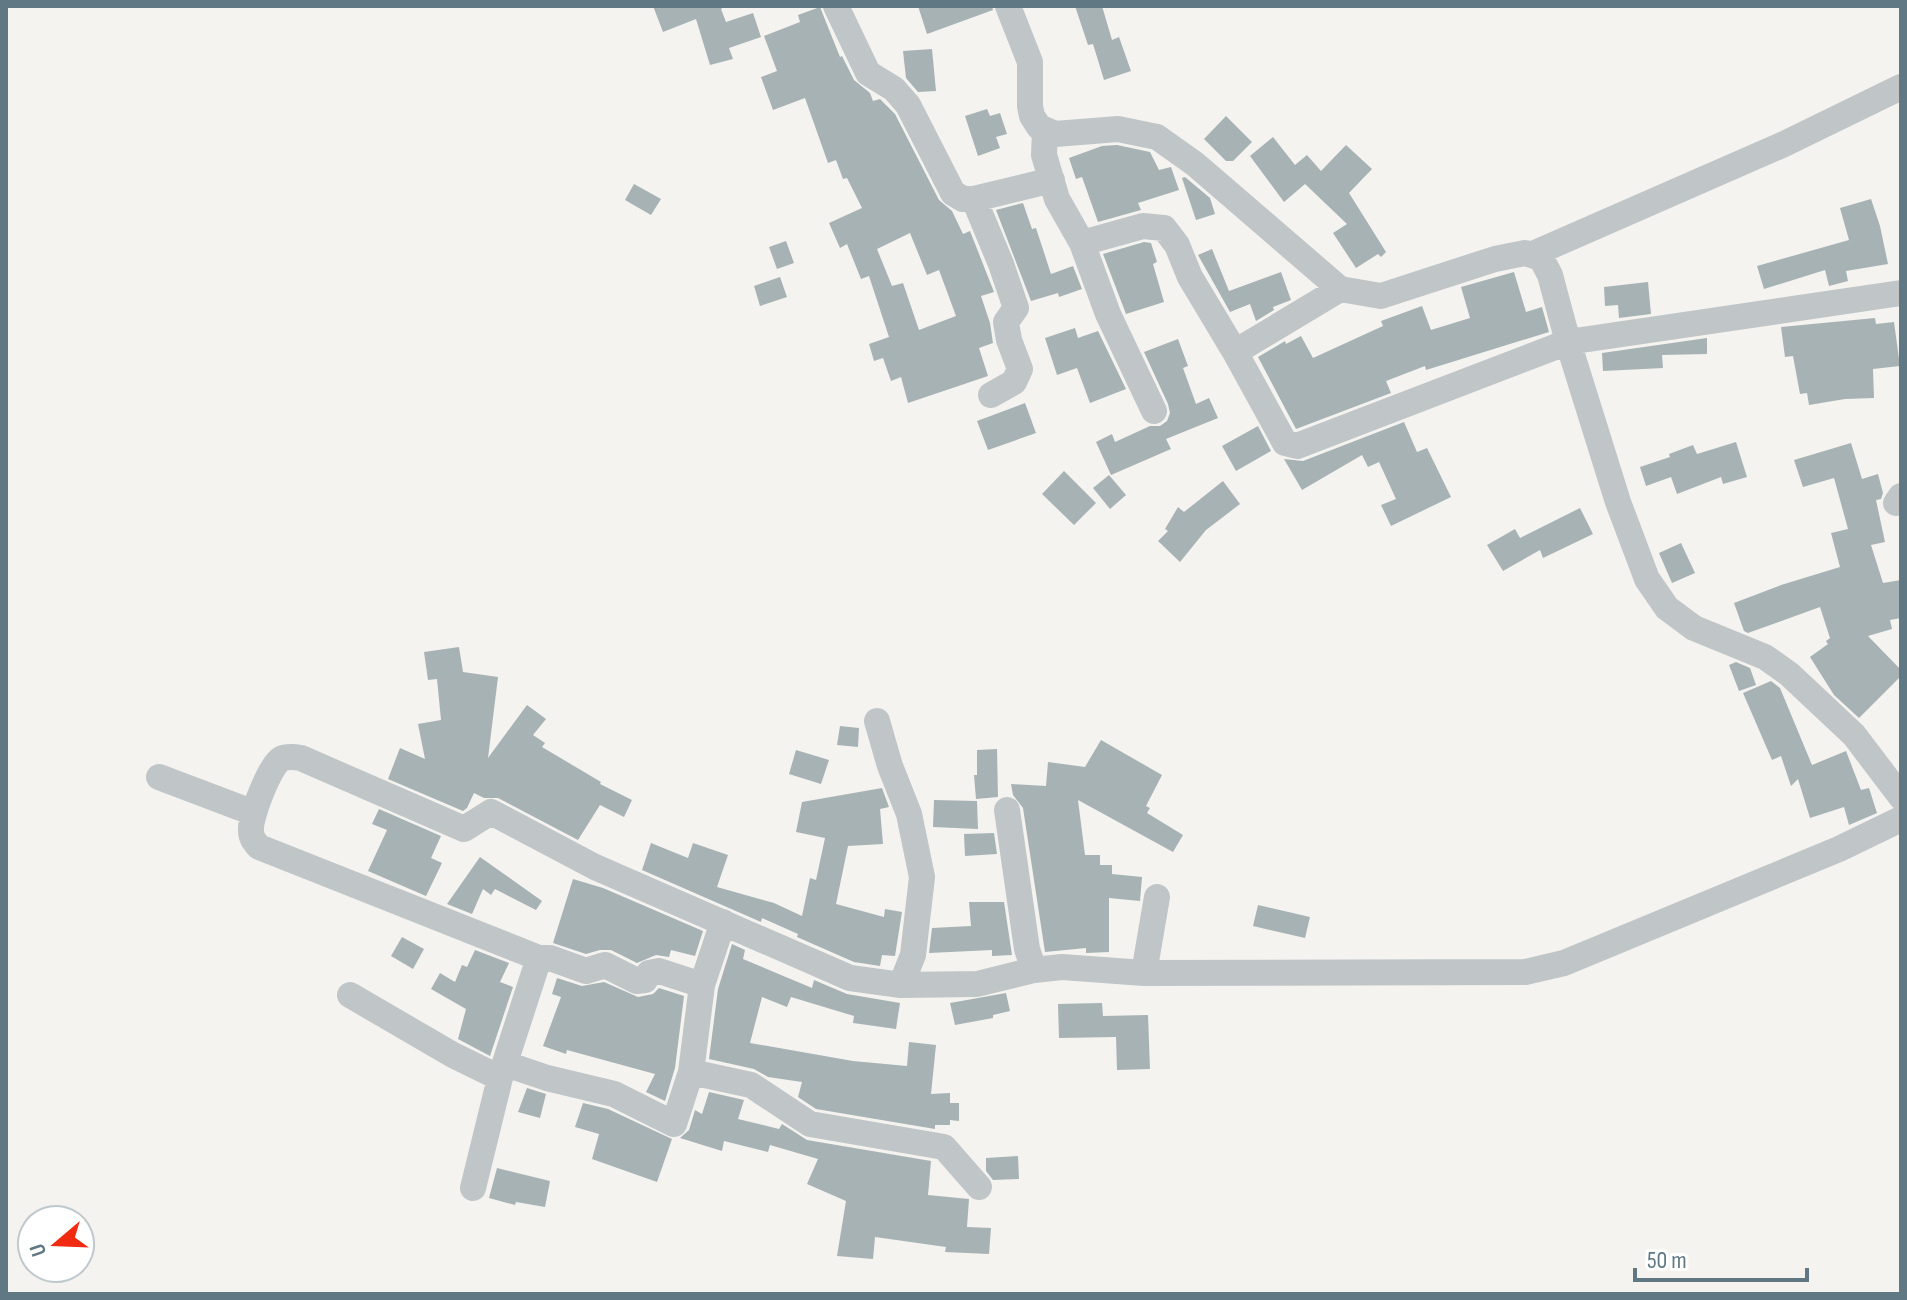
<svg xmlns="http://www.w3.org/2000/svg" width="1907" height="1300" font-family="'Sofia Sans Condensed',sans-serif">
	<rect width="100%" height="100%" fill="#f4f3ef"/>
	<path fill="#a7b2b5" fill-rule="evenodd" d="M 653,6 L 725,6 L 721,9 L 726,22 L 753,13 L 761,37 L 729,48 L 733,59 L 710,65 L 696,19 L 663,32 Z
		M 918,6 L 992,6 L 993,10 L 927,34 Z
		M 1075,6 L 1102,6 L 1112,40 L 1119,37 L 1131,71 L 1104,80 L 1093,44 L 1088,45 Z
		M 820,7 L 840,57 L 842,56 L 854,80 L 870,93 L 873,101 L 880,99 L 895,114 L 939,200 L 952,211 L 963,234 L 970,231 L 994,292 L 981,296 L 990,323 L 993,343 L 979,348 L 988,376 L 908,403 L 901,377 L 891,381 L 883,358 L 874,361 L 869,344 L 889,337 L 869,276 L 861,279 L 847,244 L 840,248 L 829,223 L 862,208 L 847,178 L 843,179 L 836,160 L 828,163 L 805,98 L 773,110 L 761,77 L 777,71 L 764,36 L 800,22 L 798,15 ZM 910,233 L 927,275 L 939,270 L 956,316 L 919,330 L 903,283 L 892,286 L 877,249 Z
		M 932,49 L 936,91 L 918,92 L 906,78 L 903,51 Z
		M 987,109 L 990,116 L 1000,113 L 1007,134 L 996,137 L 1000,148 L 978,156 L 965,116 Z
		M 1226,116 L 1252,142 L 1233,161 L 1226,161 L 1204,139 Z
		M 1273,137 L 1295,165 L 1307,155 L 1321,171 L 1346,145 L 1372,169 L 1349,193 L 1386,252 L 1381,257 L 1378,254 L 1356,268 L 1333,233 L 1347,224 L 1305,184 L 1284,202 L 1250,156 Z
		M 1117,145 L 1150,152 L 1159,170 L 1171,167 L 1179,190 L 1138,203 L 1141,210 L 1098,222 L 1082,177 L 1076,179 L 1069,158 L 1102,146 Z
		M 1185,177 L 1210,198 L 1215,214 L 1196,220 L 1182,178 Z
		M 634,184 L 661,199 L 651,215 L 625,200 Z
		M 1871,199 L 1880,226 L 1888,264 L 1846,271 L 1848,281 L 1829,286 L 1825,270 L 1764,289 L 1757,266 L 1849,240 L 1840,208 Z
		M 1023,203 L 1032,229 L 1036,228 L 1051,274 L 1073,266 L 1082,289 L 1059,297 L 1058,293 L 1031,301 L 996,210 Z
		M 786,241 L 794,263 L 777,269 L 769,247 Z
		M 1144,242 L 1151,243 L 1157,262 L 1153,264 L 1164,302 L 1126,314 L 1103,254 Z
		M 1212,249 L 1229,291 L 1281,272 L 1291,300 L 1273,307 L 1274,310 L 1256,321 L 1250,304 L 1230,312 L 1198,255 Z
		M 1514,272 L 1526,312 L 1542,307 L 1549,332 L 1426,370 L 1425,366 L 1386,381 L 1391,393 L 1296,429 L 1258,357 L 1285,341 L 1286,344 L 1301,336 L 1313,358 L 1383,326 L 1381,321 L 1422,306 L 1431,330 L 1470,318 L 1461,287 Z
		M 780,277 L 787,297 L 760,306 L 754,286 Z
		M 1648,282 L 1651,314 L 1619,318 L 1618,305 L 1605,306 L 1604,287 Z
		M 1875,318 L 1876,324 L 1894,322 L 1900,366 L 1873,369 L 1874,398 L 1845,399 L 1809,405 L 1807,393 L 1800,394 L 1793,356 L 1785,357 L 1781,327 Z
		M 1075,328 L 1078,338 L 1098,331 L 1126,389 L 1090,403 L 1077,368 L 1057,375 L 1045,338 Z
		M 1707,338 L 1707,354 L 1662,355 L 1663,368 L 1603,371 L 1602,353 Z
		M 1178,339 L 1188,366 L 1183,368 L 1196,404 L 1209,398 L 1218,418 L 1166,439 L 1171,449 L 1111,475 L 1096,442 L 1112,434 L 1115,442 L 1150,426 L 1160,426 L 1167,421 L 1170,413 L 1168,404 L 1144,352 Z
		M 1025,403 L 1036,433 L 988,450 L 977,421 Z
		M 1404,422 L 1417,452 L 1427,448 L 1451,497 L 1391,526 L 1381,505 L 1396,499 L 1379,462 L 1368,467 L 1362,455 L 1302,490 L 1284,459 L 1303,461 Z
		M 1258,426 L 1271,451 L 1236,471 L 1222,446 Z
		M 1736,442 L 1747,477 L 1723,484 L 1721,477 L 1677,494 L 1671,477 L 1646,486 L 1640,467 L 1670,457 L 1669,454 L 1693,445 L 1697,454 Z
		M 1851,443 L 1862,479 L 1878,474 L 1883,493 L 1881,499 L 1876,500 L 1885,542 L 1871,545 L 1883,583 L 1901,580 L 1901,618 L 1890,620 L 1892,629 L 1868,636 L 1901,670 L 1901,676 L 1859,718 L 1834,695 L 1810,657 L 1828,644 L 1826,641 L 1830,638 L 1820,607 L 1748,633 L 1744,631 L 1734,603 L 1781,585 L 1840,567 L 1831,533 L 1848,529 L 1834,478 L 1803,487 L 1794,460 Z
		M 1064,471 L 1096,503 L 1074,525 L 1042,494 Z
		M 1109,475 L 1126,495 L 1110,509 L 1093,488 Z
		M 1223,481 L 1240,504 L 1206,530 L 1180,562 L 1158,541 L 1168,531 L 1165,529 L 1178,507 L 1184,512 Z
		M 1580,508 L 1593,534 L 1543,558 L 1540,550 L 1503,571 L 1487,545 L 1515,529 L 1520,538 Z
		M 1681,543 L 1695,573 L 1672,583 L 1659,553 Z
		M 459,647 L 463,672 L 498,677 L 488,758 L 527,705 L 546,719 L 533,735 L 545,743 L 542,747 L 601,782 L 600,784 L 632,800 L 624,817 L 600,805 L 578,840 L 498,798 L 484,798 L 474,793 L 467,808 L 463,811 L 388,779 L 400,748 L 425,759 L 418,724 L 441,720 L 437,679 L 428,680 L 424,652 Z
		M 1736,662 L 1750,668 L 1756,685 L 1739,691 L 1729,665 Z
		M 1771,681 L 1780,688 L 1812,765 L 1846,751 L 1861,790 L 1869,788 L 1877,813 L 1849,825 L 1844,807 L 1810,818 L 1798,779 L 1791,786 L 1781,756 L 1772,760 L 1743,693 Z
		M 840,726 L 859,728 L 858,747 L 837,745 Z
		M 1101,740 L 1162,775 L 1146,806 L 1150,808 L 1147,813 L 1183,835 L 1173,852 L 1078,800 L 1085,855 L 1100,855 L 1100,865 L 1112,865 L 1112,874 L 1142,877 L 1140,901 L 1109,898 L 1109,952 L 1086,953 L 1086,948 L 1045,952 L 1023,808 L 1013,795 L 1011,784 L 1046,786 L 1048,762 L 1085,767 Z
		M 997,749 L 998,797 L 976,799 L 974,775 L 977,775 L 977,750 Z
		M 796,750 L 829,760 L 821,784 L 789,774 Z
		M 882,788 L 889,807 L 880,809 L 883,844 L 848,846 L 836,904 L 884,917 L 885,909 L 902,912 L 895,956 L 882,955 L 880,966 L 854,962 L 797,937 L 798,934 L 762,918 L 761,922 L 642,870 L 651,843 L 688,858 L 693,843 L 728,855 L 717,887 L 774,903 L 802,916 L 810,878 L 816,880 L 825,838 L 796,832 L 802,802 Z
		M 934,800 L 977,801 L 978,829 L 933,827 Z
		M 379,809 L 441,836 L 431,858 L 442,863 L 426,896 L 368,871 L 387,830 L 372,824 Z
		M 994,833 L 997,854 L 965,856 L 964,834 Z
		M 480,857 L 542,901 L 536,910 L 495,889 L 491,895 L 483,889 L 472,914 L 447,904 Z
		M 573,879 L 603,888 L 703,931 L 695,956 L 671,950 L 669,957 L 656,955 L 637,963 L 611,950 L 600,950 L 586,954 L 553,943 Z
		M 969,902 L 1004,902 L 1012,955 L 992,956 L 992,950 L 929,953 L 932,928 L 971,926 Z
		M 1258,905 L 1310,917 L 1305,938 L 1253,926 Z
		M 402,937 L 424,949 L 413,969 L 391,956 Z
		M 732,944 L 745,950 L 743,959 L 812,988 L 814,980 L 847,994 L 900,1003 L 896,1029 L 853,1023 L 854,1016 L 791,997 L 787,1007 L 762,997 L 750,1043 L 853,1061 L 907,1066 L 909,1042 L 936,1045 L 931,1094 L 950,1093 L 950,1103 L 959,1103 L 959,1121 L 950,1120 L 950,1125 L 935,1125 L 935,1129 L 816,1109 L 798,1097 L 802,1082 L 768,1077 L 754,1069 L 709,1059 L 718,989 Z
		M 475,950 L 509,963 L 500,982 L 513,987 L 490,1056 L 458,1039 L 466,1009 L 431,989 L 440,973 L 455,982 L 462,965 L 467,967 Z
		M 557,978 L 582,986 L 604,982 L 638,997 L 653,994 L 659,988 L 684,996 L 675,1068 L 665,1101 L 646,1092 L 655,1074 L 567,1050 L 566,1054 L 543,1046 L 561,997 L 552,994 Z
		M 1006,993 L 1010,1011 L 993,1015 L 993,1018 L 955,1025 L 950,1003 Z
		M 1102,1003 L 1103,1016 L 1148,1015 L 1150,1069 L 1117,1070 L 1116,1037 L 1059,1038 L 1058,1004 Z
		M 527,1088 L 546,1094 L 540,1118 L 518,1112 Z
		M 709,1092 L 744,1100 L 738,1119 L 779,1129 L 782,1124 L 807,1140 L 931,1161 L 928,1195 L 969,1199 L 967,1227 L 991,1228 L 989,1254 L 945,1252 L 946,1247 L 875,1237 L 873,1259 L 837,1256 L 846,1201 L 807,1184 L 818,1159 L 770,1145 L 768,1152 L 724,1141 L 722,1151 L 680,1138 L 689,1130 L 695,1110 L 702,1114 Z
		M 583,1103 L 608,1109 L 672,1139 L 657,1182 L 592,1159 L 599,1134 L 575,1127 Z
		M 1018,1156 L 1019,1179 L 993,1180 L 986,1171 L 986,1158 Z
		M 497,1168 L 550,1181 L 545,1207 L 516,1202 L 515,1205 L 489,1198 Z"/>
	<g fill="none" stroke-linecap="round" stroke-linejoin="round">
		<path stroke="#c0c5c8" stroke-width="26" d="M 836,6 L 868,73 L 894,89 L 908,105 L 953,193 L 963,199 L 974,199 L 1052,180
			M 1008,6 L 1030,62 L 1030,106 L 1032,116 L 1039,127 L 1055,134 L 1118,129 L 1157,137 L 1195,164 L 1340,289 L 1381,296 L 1495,259 L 1525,253 L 1541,258 L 1550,275 L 1568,342 L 1618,502 L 1647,579 L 1667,608 L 1694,628 L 1765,657 L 1789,674 L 1854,735 L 1901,797
			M 1045,131 L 1044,155 L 1057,199 L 1082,243 L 1108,314 L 1154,411
			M 974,199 L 1001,264 L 1016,308 L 1006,322 L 1009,340 L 1020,369 L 1014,382 L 991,395
			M 1082,243 L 1143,226 L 1164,228 L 1177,245 L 1190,277 L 1235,352 L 1340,289
			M 1533,254 L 1782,145 L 1901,87
			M 1235,352 L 1285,443 L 1297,446 L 1568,342 L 1901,293
			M 1896,503 L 1901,496
			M 877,721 L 890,766 L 909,814 L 922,877 L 913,955 L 901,985
			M 159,777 L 254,813
			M 1007,810 L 1027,949 L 1034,970
			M 1144,973 L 1157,897
			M 702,985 L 659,971 L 649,973 L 645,980 L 637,981 L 605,965 L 586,971 L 550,958 L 539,958 L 259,847 C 254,841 251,838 251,830 C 250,817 270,765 281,759 C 287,756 295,757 301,758 L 464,829 L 491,812 L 595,867 L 850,978 L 901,985 L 977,984 L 1034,970 L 1062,967 L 1144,973 L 1525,972 L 1564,963 L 1839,849 L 1901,819
			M 350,995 L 453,1055 L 500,1078
			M 506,1064 L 547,1078 L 614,1094 L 674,1124 L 691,1072 L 702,985 L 723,922
			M 691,1072 L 751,1085 L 810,1124 L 944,1147 L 979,1187
			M 473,1188 L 500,1078 L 539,958"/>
	</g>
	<rect width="1907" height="1300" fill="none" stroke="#607883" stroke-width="16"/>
	<g transform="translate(56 1244) rotate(251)"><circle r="38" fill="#ffffff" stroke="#bfc9cd" stroke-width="2"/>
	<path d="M0-6L14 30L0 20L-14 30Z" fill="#f12a12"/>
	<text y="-12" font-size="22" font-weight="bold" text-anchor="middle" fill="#607883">U</text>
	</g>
	<path d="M1635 1268v12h172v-12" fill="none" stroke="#607883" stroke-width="4"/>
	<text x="1647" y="1268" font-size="24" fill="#607883" stroke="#ffffff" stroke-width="6" paint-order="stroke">50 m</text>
</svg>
